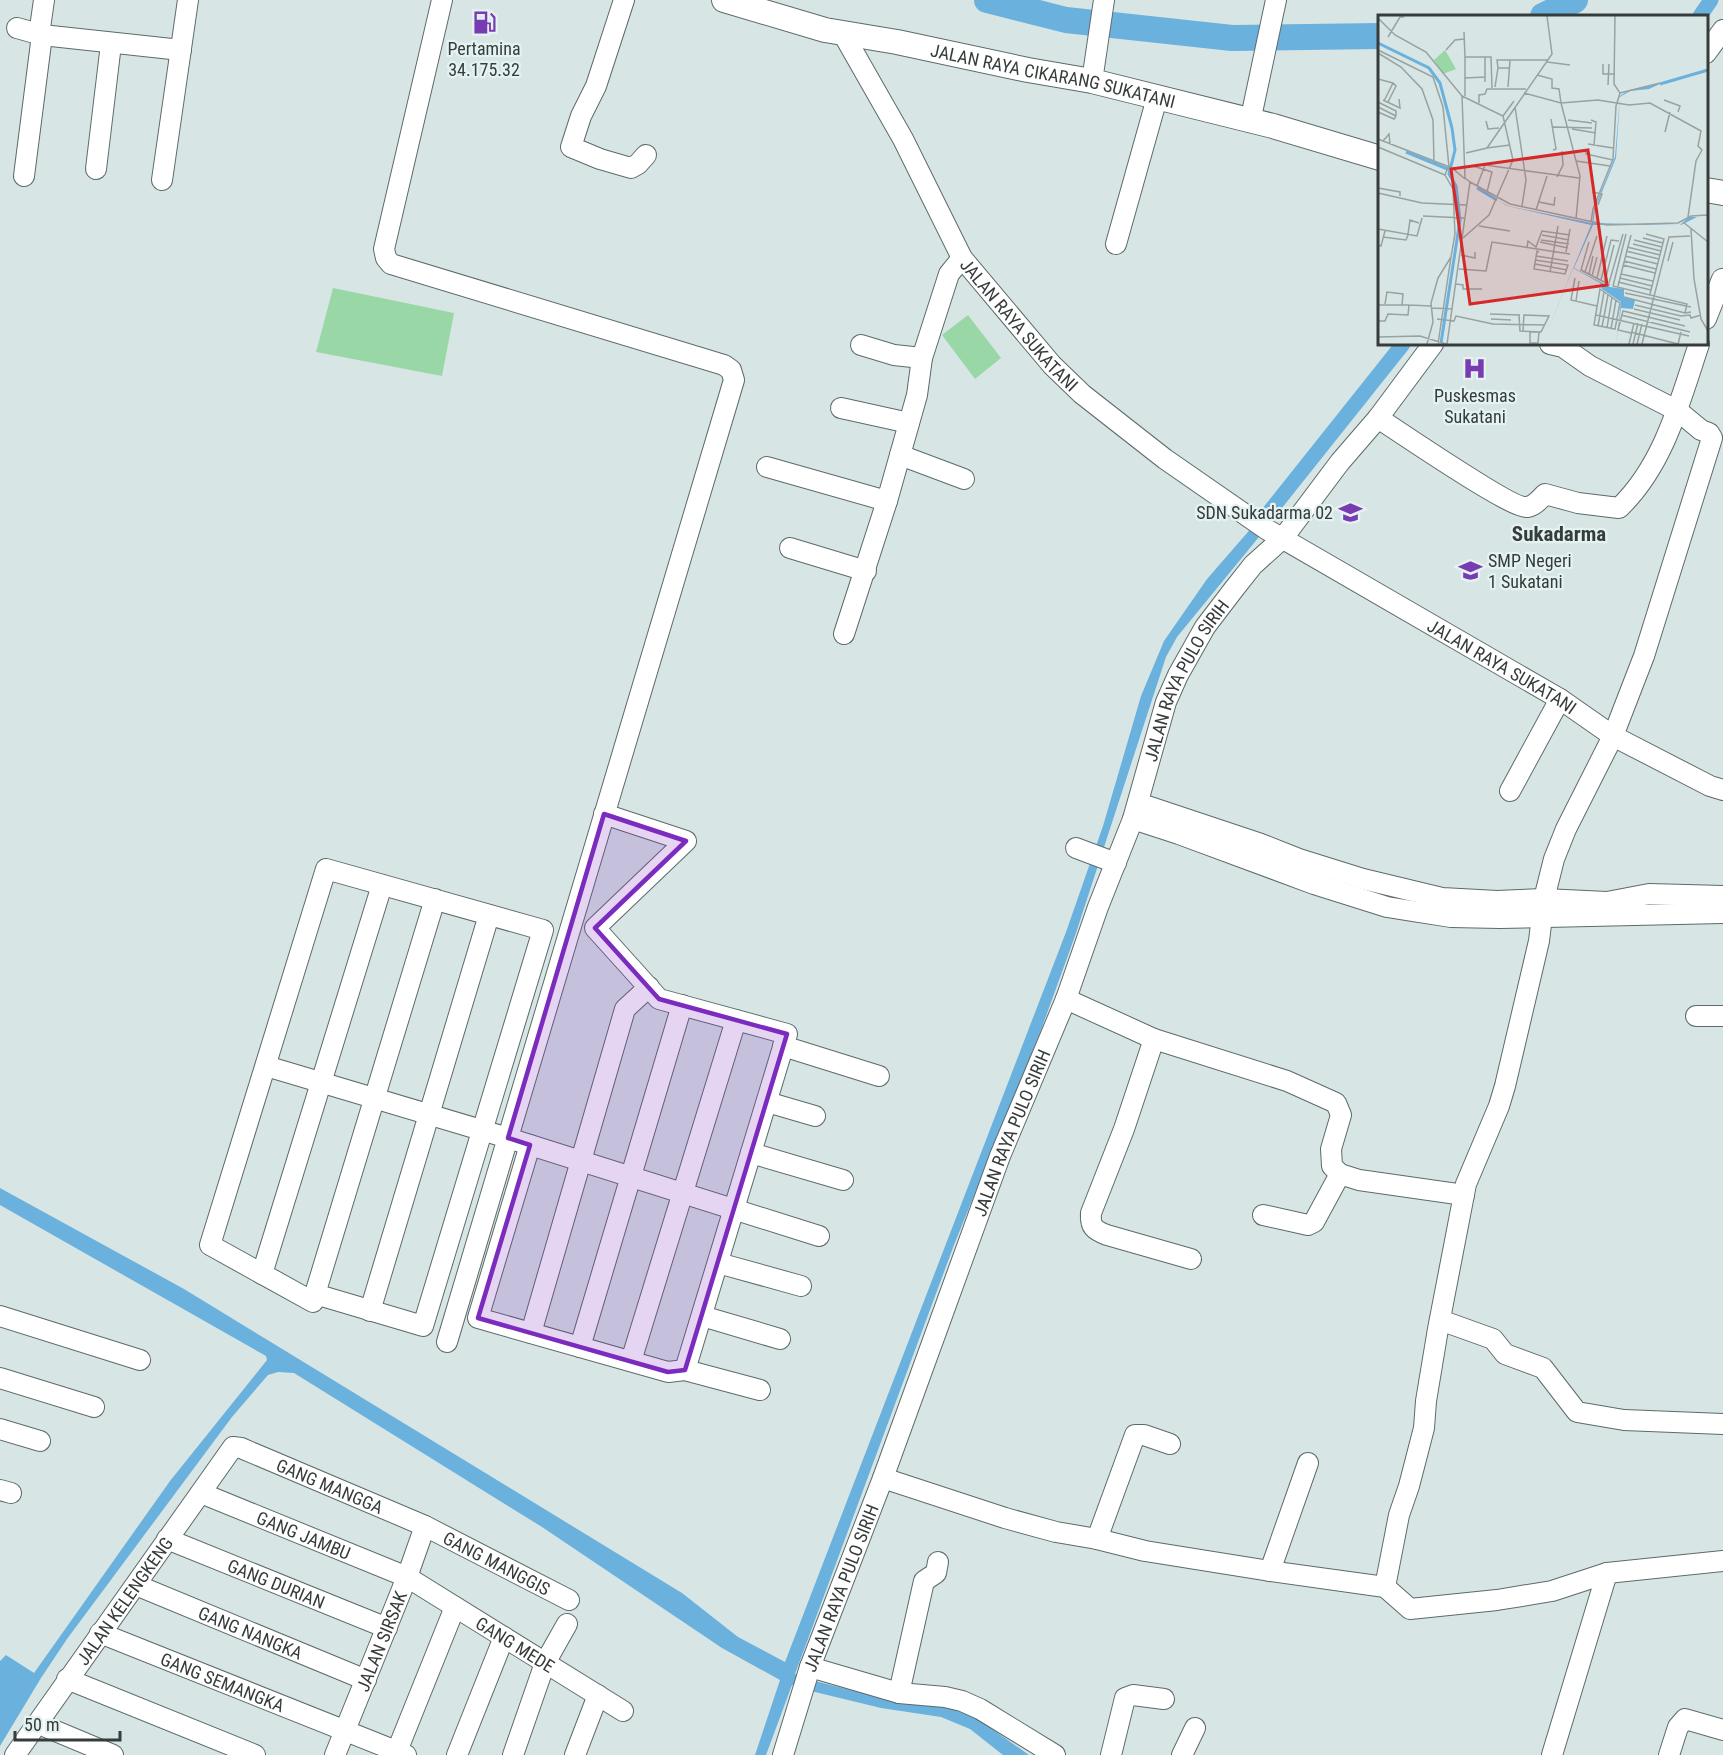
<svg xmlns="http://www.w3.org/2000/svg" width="1723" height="1755" font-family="'Roboto Condensed',sans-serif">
	<rect width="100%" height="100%" fill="#d7e6e5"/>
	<path fill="#99d8a6" d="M 333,288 L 454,313 L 442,376 L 316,352 Z
		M 968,315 L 1001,358 L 975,379 L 942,335 Z"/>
	<path fill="#6bb1de" d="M 1267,510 L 1276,516 L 1177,637 L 1166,657 L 1075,936 L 1041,1030 L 954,1245 L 795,1674 L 819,1682 L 887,1699 L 943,1706 L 975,1717 L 1029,1755 L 1003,1755 L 970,1729 L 941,1717 L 881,1708 L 815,1692 L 792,1685 L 766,1755 L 755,1755 L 780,1680 L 722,1648 L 542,1527 L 294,1373 L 278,1372 L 268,1375 L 232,1417 L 67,1639 L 41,1678 L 0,1746 L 0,1661 L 6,1655 L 34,1673 L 170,1481 L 267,1360 L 266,1356 L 0,1205 L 0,1188 L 184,1289 L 682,1593 L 738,1637 L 785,1662 L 1066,932 L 1103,826 L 1141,696 L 1164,641 L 1207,579 Z"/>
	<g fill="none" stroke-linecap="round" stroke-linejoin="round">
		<path stroke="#6bb1de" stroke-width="15" d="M 1700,16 L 1711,0
			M 1258,526 L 1403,344"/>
		<path stroke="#6bb1de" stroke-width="26" d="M 987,0 L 1066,20 L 1232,38 L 1380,36
			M 1543,16 L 1575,0"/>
		<defs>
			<g id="minor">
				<path d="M 442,0 L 384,249 L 386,258 L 391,264 L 724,365 L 731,370 L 734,380 L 447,1342"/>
				<path d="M 624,0 L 596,86 L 581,116 L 571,147 L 600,159 L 631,168 L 638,164 L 646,155"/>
				<path d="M 17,28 L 42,35 L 181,50"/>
				<path id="s1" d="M 842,32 L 903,139 L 962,258 L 1052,365 L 1082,394 L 1165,459 L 1266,529 L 1560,699 L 1613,736 L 1710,786 L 1723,790"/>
				<path d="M 39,35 L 44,0"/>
				<path d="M 1706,53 L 1723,30"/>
				<path d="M 1092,81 L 1104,0"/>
				<path d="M 1250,122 L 1276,0"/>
				<path d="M 96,169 L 111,44"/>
				<path d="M 24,176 L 42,35"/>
				<path d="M 162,180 L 188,0"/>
				<path d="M 1116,244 L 1157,98"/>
				<path d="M 1706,319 L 1722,279"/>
				<path d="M 861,345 L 894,355 L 922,358"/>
				<path d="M 841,408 L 909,423"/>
				<path d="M 1378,418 C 1398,431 1512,509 1527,507 C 1535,506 1540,499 1545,494 L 1578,503 L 1619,508 C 1664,465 1680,401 1699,344"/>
				<path d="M 900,455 L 964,479"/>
				<path d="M 767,467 L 887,501"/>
				<path d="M 790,548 L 866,571"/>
				<path d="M 844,634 L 887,501 L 917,395 L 922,358 L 949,274 L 962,258"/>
				<path d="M 1510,791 L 1560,699"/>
				<path d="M 1138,803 L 1261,844 L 1299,859 L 1363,879 L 1442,898 L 1497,901 L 1544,899 L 1607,902 L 1649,894 L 1723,896"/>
				<path d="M 604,814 L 686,841 L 595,928 L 659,999 L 787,1034 L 685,1370"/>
				<path d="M 1133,819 L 1179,834 L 1314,884 L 1387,907 L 1412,911 L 1451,917 L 1500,918 L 1723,913"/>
				<path d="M 1076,848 L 1116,863"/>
				<path d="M 1066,999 L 1154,1039 L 1287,1081 L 1336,1103 L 1341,1115 L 1331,1149 L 1332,1166 L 1340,1174 L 1359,1180 L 1464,1195"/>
				<path d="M 1696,1016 L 1723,1016"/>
				<path d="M 1154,1039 L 1124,1129 L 1091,1213 C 1090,1227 1094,1230 1107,1235 L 1191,1259"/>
				<path d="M 783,1046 L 879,1076"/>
				<path d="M 266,1066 L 508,1138 L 819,1236"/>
				<path d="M 767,1102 L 815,1116"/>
				<path d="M 530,1145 L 478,1318 L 668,1372 L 685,1370 L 760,1390"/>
				<path d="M 751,1153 L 843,1180"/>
				<path d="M 1263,1215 L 1308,1225 L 1314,1222 L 1340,1174"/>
				<path d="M 718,1263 L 801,1286"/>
				<path d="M 262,1274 L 382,885"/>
				<path d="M 315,1294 L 423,1326 L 543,930 L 326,869 L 210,1245 L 313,1302 L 315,1294 L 435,899"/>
				<path d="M 370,1311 L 489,915"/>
				<path d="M 0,1316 L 140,1360"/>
				<path d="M 702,1316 L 780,1339"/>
				<path d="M 1440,1320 L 1493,1339 L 1505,1354 L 1543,1368 L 1577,1412 L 1624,1420 L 1723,1424"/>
				<path d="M 531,1333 L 625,1009 L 649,987"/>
				<path d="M 580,1347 L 682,1005"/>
				<path d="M 631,1361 L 736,1020"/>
				<path d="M 0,1378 L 94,1407"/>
				<path d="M 0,1429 L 40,1441"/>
				<path d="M 883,1478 L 1005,1518 L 1056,1532 L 1097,1539 L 1145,1551 L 1270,1571 L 1385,1587 L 1410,1609 L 1497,1600 L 1552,1591 L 1607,1573 L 1723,1561"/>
				<path d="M 0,1490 L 11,1493"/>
				<path id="s2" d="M 201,1493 L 407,1577 L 623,1711"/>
				<path id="s3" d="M 167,1539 L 387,1628"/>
				<path d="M 1097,1539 L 1135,1435 L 1144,1435 L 1170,1444"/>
				<path d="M 1270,1571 L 1308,1463"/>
				<path id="s4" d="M 136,1585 L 366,1680"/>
				<path d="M 1385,1587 L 1399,1515 L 1409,1486 L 1424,1428 L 1426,1401 L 1438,1329 L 1466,1184 L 1499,1106 L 1505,1086 L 1539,941 L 1544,899 L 1554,859 L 1566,829 L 1613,736 L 1644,656 L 1712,438 L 1709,433 L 1701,430 L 1678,411 L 1590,366 L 1563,347 L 1550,344"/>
				<path id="s5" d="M 100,1633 L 406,1755"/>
				<path d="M 810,1667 L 899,1693 L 945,1697 L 962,1701 L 980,1709 L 1055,1755"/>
				<path d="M 67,1679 L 255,1755"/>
				<path d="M 899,1693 L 924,1581 L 936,1573 L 938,1562"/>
				<path d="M 46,1727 L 113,1755"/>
				<path d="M 397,1751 L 455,1607"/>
				<path id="s6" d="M 15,1755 L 233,1447 L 241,1448 L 425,1526 L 569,1600"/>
				<path id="s7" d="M 335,1755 L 407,1577 L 425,1526"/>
				<path d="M 457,1755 L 504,1637"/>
				<path d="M 513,1755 L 545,1663 L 567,1624"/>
				<path d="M 575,1755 L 598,1695"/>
				<path id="s8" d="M 783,1755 L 810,1667 L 883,1478 L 1000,1156 L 1066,999 L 1098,907 L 1133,819 L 1166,702 L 1178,675 L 1205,627 L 1234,589 L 1253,565 L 1283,538 L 1340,462 L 1378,418 L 1433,344"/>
				<path d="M 1111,1755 L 1125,1698 L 1133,1695 L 1164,1699"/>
				<path d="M 1182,1755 L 1195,1728"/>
				<path d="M 1552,1755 L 1607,1573"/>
				<path d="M 1669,1755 L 1678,1727 L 1685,1719 L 1723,1730"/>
			</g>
			<g id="major">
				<path id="s9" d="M 724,0 L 825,30 L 897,42 L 1028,70 L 1092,81 L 1273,126 L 1380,158"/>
				<path d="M 1706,190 L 1723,193"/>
			</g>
		</defs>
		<use href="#minor" stroke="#5d6a6a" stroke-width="22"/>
		<use href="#major" stroke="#5d6a6a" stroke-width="26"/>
		<use href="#minor" stroke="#fff" stroke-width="20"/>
		<use href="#major" stroke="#fff" stroke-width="24"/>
	</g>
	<path fill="#7b2cbf" fill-opacity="0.2" stroke="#7b2cbf" stroke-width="4.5" stroke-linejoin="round" d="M 604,814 L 686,841 L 595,928 L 659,999 L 787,1034 L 685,1370 L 668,1372 L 478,1318 L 530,1145 L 508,1138 Z"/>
	<defs>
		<symbol id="fuel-bare" viewBox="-9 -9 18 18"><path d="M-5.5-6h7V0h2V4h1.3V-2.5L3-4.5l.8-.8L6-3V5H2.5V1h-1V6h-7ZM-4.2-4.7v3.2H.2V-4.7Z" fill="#783bb1" stroke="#e4f3f2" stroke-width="2.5" paint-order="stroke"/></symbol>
		<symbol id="hospital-bare" viewBox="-9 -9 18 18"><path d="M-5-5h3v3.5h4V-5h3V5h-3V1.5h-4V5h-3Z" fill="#783bb1" stroke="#e4f3f2" stroke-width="2.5" paint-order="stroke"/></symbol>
		<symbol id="school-bare" viewBox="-9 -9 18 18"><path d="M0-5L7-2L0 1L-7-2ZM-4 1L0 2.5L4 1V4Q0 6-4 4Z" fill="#783bb1" stroke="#e4f3f2" stroke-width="2.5" paint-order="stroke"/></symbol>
	</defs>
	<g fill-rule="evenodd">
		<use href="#fuel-bare" x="468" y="6" width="33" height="33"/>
		<use href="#hospital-bare" x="1458" y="352" width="33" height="33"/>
		<use href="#school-bare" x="1334" y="496" width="33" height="33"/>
		<use href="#school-bare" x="1454" y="554" width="33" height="33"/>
	</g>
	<g text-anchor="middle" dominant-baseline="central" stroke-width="4.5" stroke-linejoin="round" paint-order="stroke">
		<g font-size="18" fill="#363c3b" stroke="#e4f3f2">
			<text x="484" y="48">Pertamina<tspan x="484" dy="21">34.175.32</tspan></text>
			<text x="1475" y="395">Puskesmas<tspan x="1475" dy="21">Sukatani</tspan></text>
			<text x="1333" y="512" text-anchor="end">SDN Sukadarma 02</text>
			<text x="1488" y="560" text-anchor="start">SMP Negeri<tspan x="1488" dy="21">1 Sukatani</tspan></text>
		</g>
		<g font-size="18" fill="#363c3b" stroke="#e4f3f2">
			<text stroke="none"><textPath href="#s9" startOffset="338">JALAN RAYA CIKARANG SUKATANI</textPath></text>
			<text stroke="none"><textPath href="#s1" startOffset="344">JALAN RAYA SUKATANI</textPath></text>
			<text stroke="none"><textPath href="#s1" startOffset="939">JALAN RAYA SUKATANI</textPath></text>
			<text stroke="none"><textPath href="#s8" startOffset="1149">JALAN RAYA PULO SIRIH</textPath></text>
			<text stroke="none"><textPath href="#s8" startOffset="663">JALAN RAYA PULO SIRIH</textPath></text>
			<text stroke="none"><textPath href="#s6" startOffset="482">GANG MANGGA</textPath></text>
			<text stroke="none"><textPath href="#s2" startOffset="111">GANG JAMBU</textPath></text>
			<text stroke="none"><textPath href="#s6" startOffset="666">GANG MANGGIS</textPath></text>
			<text stroke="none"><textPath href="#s3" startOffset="118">GANG DURIAN</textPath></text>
			<text stroke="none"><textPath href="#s8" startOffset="177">JALAN RAYA PULO SIRIH</textPath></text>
			<text stroke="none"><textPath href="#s6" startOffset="189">JALAN KELENGKENG</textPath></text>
			<text stroke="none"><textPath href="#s4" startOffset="124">GANG NANGKA</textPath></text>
			<text stroke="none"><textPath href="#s7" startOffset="123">JALAN SIRSAK</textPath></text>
			<text stroke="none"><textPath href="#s2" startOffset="350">GANG MEDE</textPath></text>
			<text stroke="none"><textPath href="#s5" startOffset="132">GANG SEMANGKA</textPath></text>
		</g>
		<g font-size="21" font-weight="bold" fill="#363c3b" stroke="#e4f3f2">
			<text x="1559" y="534">Sukadarma</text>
		</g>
	</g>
	<g transform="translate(1378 15)">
		<rect width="330" height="330" fill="#d7e6e5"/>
		<path d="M 67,35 L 78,54 L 65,59 L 56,45 Z" fill="#99d8a6"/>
		<path d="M 284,68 L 271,74 L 252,76 L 242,82 L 238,143 L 217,194 L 215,208 L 302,210 L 311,202 L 319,202 L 303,210 L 215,210 L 196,253 L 232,272 L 246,274 L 246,282 L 257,285 L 255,294 L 243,293 L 238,329 L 243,287 L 224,274 L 222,268 L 195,253 L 164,329 L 213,210 L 129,191 L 118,184 L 130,191 L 214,208 L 216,194 L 237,142 L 242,81 L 251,75 Z" fill="#6bb1de"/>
		<path fill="none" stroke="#6bb1de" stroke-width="3" d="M 0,28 L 51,53 L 62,68 L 74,113 L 77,135 L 71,159 L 78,171 L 82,205 L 63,328M 282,69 L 330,55M 28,137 L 72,155M 99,173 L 119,185"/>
		<path fill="none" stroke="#97a2a1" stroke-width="1.5" d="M 0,3 L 17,20 L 48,37 L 84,81 L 87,163 L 92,167 L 69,329M 86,17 L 87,43M 10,22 L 22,2 L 26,2M 0,35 L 55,62 L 65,92 L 71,152M 68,35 L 77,25 L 86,24M 0,38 L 23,52 L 44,74 L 55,105 L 56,148M 107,42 L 107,67M 169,47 L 192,50M 225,49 L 225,59 L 237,59M 120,53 L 119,45 L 132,45M 159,60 L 174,64 L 174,73 L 181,74 L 183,88M 87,63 L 107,62M 0,64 L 15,68 L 6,86M 230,70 L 231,49M 117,72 L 120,53 L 131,53M 130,72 L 132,45 L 169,45M 146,78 L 183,88 L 220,85 L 251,90 L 272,88 L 323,116 L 320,131 L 324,135 L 318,146 L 310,202M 242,78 L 282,68M 84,81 L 125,101 L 135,145 L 111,200 L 85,223M 87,81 L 87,42 L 113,42 L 114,73M 5,85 L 22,93 L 21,84M 286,85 L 302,91 L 300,97M 0,87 L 18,96 L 18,101M 10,87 L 18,71 L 15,68M 101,88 L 101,80 L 107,79 L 109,74 L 148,74M 183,88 L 202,161 L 198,204M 0,92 L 18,101M 137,92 L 148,165 L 144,191M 0,97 L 16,104 L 18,101M 125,101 L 136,86M 173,104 L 178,134 L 175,135M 190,105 L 214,108M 213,105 L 218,107 L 216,130M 108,106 L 110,114 L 121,113M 175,112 L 214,113M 194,114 L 218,118M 287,117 L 292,97M 0,124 L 74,153 L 87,164M 5,126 L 11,119 L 12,129M 210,129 L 235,133M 0,132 L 67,160M 109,133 L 132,130M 208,134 L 208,139 L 235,145M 88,138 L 109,133 L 174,39 L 169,1M 198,146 L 232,151M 95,151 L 114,157 L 109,177M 179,162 L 185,150 L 184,136M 92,167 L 132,189 L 229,210 L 300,208 L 313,201 L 330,200M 99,171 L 107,150 L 201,163M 0,173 L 22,177 L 22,181M 214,177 L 224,179 L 220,190M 0,178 L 44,188 L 88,190M 161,187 L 176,190 L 177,182M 158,195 L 169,161M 45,201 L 86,203M 213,207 L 215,194 L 235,144 L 238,91 L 242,78 L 236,69 L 237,1M 305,207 L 330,227M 101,211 L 132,216M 0,214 L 39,221 L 44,203M 313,214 L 316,264 L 323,304 L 330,316M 30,219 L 32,205 L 41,208M 248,219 L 235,271 L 309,289 L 307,298 L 313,297M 268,219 L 286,224 L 272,279M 164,220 L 191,225M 5,222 L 28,225 L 30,220M 265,223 L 285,228M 163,225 L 191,229M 256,225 L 284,232M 162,227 L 190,233M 211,227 L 203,255 L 232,270M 255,229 L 283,236M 0,230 L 3,231 L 7,216M 249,232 L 282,240M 149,233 L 150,226 L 158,232 L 164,216 L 192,220M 248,236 L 281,244M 188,237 L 192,214M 83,240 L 97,243 L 97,237M 158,241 L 190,246M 247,241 L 280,249M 157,245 L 190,250 L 187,259 L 156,254 L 159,236 L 161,237M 246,246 L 278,254M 290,246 L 295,227M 157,249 L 189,255M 245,250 L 277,258M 81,254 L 108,256 L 114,227 L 192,239M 172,257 L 180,211M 207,257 L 219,221M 211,259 L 215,241M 243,259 L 275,266M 214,261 L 219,242M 197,263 L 193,285 L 219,291M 219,263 L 229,221M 242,263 L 274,271M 223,265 L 233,225 L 241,226M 227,266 L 236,230M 240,267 L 273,275M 231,268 L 245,219M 78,269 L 85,270 L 85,274 L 104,274M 240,271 L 253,220M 222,274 L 242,288 L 237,314 L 216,310 ZM 247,278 L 313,292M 246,282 L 307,298M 198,286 L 201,266M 7,289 L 9,277 L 25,279 L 24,290M 0,290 L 31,290M 257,290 L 303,301 L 312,300 L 313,303 L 323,300M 53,293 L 74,294M 256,294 L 302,305M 112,299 L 142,300M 141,300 L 142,316 L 163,317 L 171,301 L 146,300 L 145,316M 218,300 L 311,321M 243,300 L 312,317M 59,304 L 76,306 L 78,301 L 115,309 L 167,310M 113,304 L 133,305M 0,306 L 7,306 L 10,299 L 30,300 L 31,290 L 53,291M 220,311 L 226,277M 224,312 L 230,280M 229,313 L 234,282M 233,314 L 238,285M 152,317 L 152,328 L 160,328 L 161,317M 253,317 L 300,329 L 303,317M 253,318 L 240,315 L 245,296 L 307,311M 0,322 L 42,321 L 68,329M 49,329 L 55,307 L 53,288 L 60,263 L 73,242 L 77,219 L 75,174 L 67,160 L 70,152M 60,329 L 73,242M 251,329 L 256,308M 255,329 L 260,308M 259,329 L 264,309M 264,329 L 291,222 L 312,221"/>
		<path fill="#d62828" fill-opacity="0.15" stroke="#d62828" stroke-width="3" d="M 210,135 L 229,270 L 92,289 L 73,154 Z"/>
		<rect width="330" height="330" fill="none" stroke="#363c3b" stroke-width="3"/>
	</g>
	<path d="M15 1731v9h105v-9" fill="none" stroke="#363c3b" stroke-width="3"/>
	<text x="24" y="1731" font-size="18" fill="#363c3b" stroke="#e4f3f2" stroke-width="4.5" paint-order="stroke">50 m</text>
</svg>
